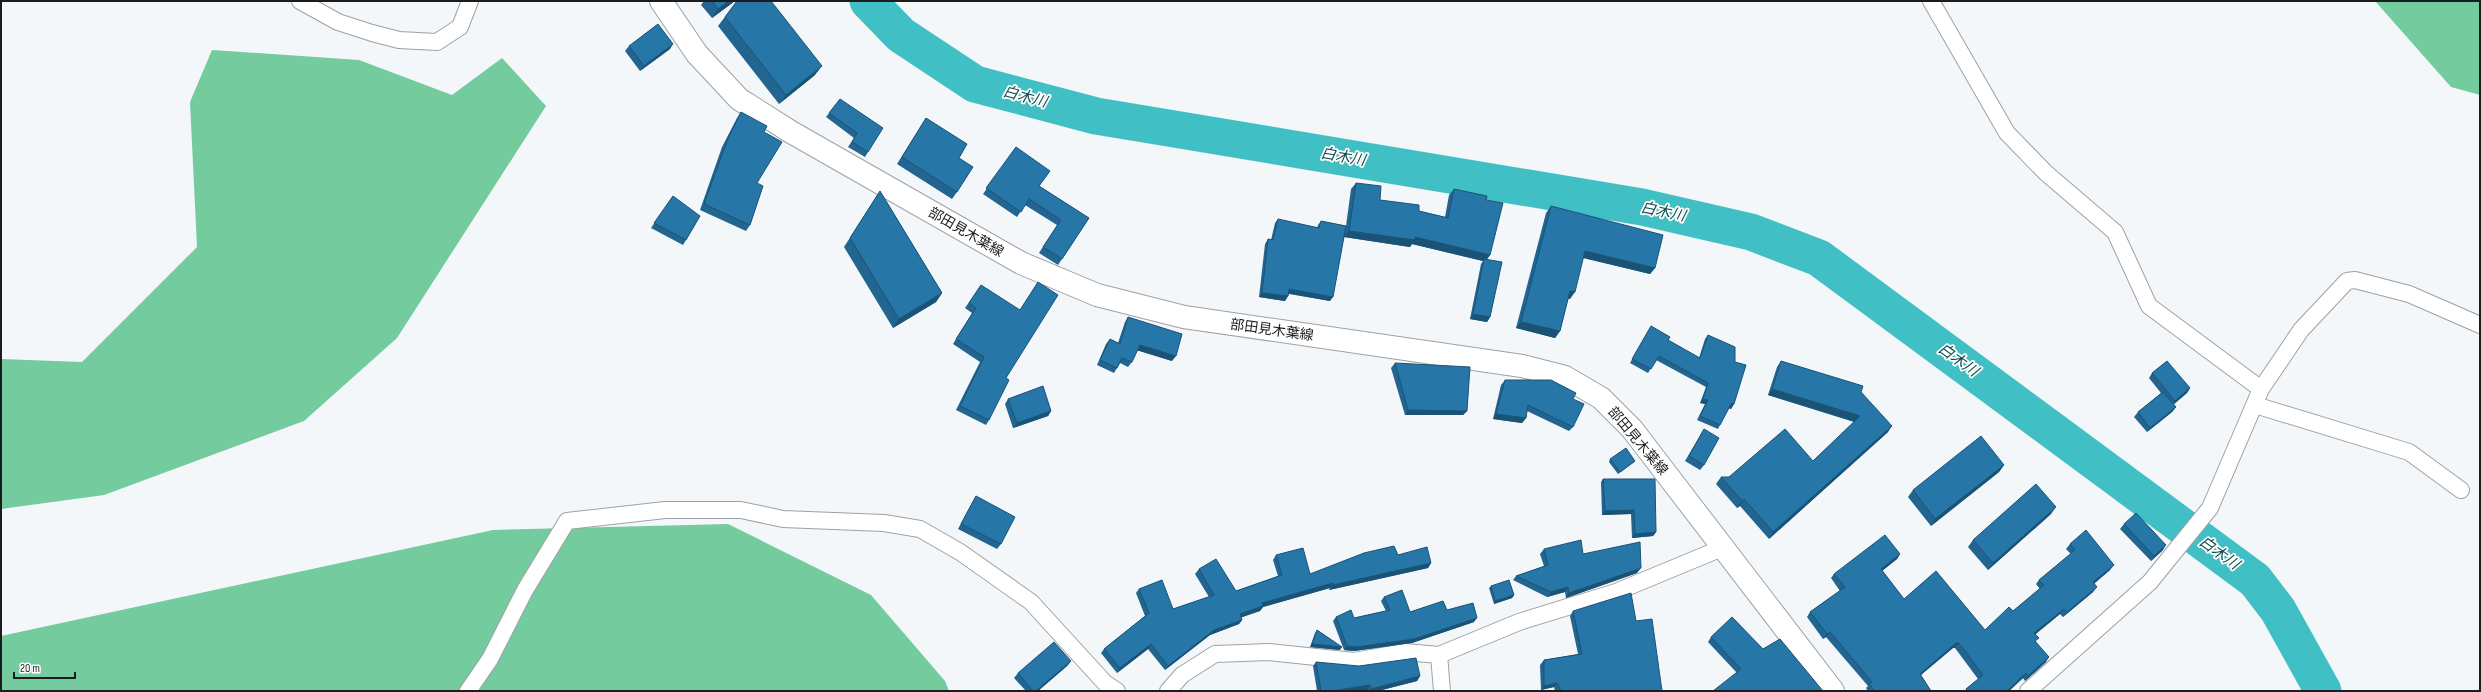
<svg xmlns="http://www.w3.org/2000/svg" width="2481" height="692" font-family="'Sofia Sans Condensed','Noto Sans JP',sans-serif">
	<rect width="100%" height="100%" fill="#f3f7fa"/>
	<path fill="#73cb9e" d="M 2375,1 L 2480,1 L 2480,95 L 2451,87 Z
		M 212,50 L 359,60 L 452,95 L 502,58 L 546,106 L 397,338 L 304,421 L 104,495 L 1,509 L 1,359 L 82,362 L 197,247 L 190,102 Z
		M 728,524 L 871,595 L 945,681 L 949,691 L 1,691 L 1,636 L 493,530 Z"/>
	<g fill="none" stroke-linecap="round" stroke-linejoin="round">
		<path stroke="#40c0c4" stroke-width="37" d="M 868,1 L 901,35 L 975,84 L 1096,116 L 1642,207 L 1751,232 L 1819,258 L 2255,580 L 2278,610 L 2323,691"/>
		<defs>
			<path id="street" d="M 300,1 L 338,22 L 372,33 L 399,40 L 437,42 L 460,27 L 470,1
				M 1931,1 L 2007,133 L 2046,173 L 2115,232 L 2149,306 L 2261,389
				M 2255,405 L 2409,452 L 2461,490
				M 1439,655 L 1442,691
				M 468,691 L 490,659 L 525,590 L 567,521 L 665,510 L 741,510 L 783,519 L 884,523 L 920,529 L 960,552 L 1031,602 L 1105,683 L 1117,691
				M 1168,691 L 1182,675 L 1215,654 L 1269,652 L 1354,661 L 1405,652 L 1439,655 L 1519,622 L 1616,592 L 1722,548
				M 2028,691 L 2150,582 L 2210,508 L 2261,389 L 2301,330 L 2347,281 L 2355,280 L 2409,294 L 2480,325"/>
			<path id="secondary" d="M 661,1 L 697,54 L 739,99 L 791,132 L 1021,263 L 1097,295 L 1184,317 L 1522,366 L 1565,377 L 1601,398 L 1632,429 L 1833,691"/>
		</defs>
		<use href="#street" stroke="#9ea1a4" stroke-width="18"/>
		<use href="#secondary" stroke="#9ea1a4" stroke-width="24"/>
		<use href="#street" stroke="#fff" stroke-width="16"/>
		<use href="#secondary" stroke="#fff" stroke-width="22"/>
	</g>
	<path fill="#216590" d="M 704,1 L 735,1 L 712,18 L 701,5 Z
		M 737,1 L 815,75 L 779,104 L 718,26 Z
		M 629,46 L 670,49 L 640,71 L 625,51 Z
		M 840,99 L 868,152 L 865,157 L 848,147 L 854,138 L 826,117 Z
		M 741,112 L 764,132 L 750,225 L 746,231 L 700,210 L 722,147 L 737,118 Z
		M 926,118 L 959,158 L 957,192 L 952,199 L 897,164 Z
		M 1016,147 L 1039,186 L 1089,218 L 1058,265 L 1039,253 L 1057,225 L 1025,205 L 1017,217 L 983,194 Z
		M 1356,183 L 1380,200 L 1419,211 L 1445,217 L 1449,195 L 1454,189 L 1486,200 L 1490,255 L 1487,259 L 1490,317 L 1487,322 L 1470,319 L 1481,264 L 1483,261 L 1412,244 L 1410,247 L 1344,237 L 1330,301 L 1289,294 L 1288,296 L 1285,301 L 1259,297 L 1265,244 L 1268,239 L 1271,240 L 1275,223 L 1278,219 L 1317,228 L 1318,225 L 1321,221 L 1346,226 L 1351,189 Z
		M 880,191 L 942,293 L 936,302 L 893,328 L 844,247 Z
		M 673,196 L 686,240 L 683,245 L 651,228 Z
		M 1551,206 L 1655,268 L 1650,274 L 1583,258 L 1570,299 L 1568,299 L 1560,331 L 1555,338 L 1516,328 L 1546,213 Z
		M 981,285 L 1006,378 L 989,420 L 986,425 L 956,410 L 980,362 L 953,344 L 972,313 L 965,308 Z
		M 1128,317 L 1172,361 L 1137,350 L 1132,362 L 1128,367 L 1120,363 L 1114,373 L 1097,365 L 1106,344 L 1110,339 L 1118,343 L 1125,322 Z
		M 1651,326 L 1668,340 L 1699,358 L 1705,339 L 1708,335 L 1735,362 L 1734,404 L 1731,409 L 1729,408 L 1720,425 L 1718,429 L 1697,420 L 1705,404 L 1700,403 L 1706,387 L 1656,360 L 1648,373 L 1630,363 Z
		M 1781,361 L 1861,392 L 1888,432 L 1769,539 L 1740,506 L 1737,508 L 1716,484 L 1721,477 L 1729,477 L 1813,461 L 1854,422 L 1768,395 L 1777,367 Z
		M 1395,363 L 1467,411 L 1463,415 L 1405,415 L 1391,368 Z
		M 2152,373 L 2190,388 L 2187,393 L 2173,404 L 2176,407 L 2172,412 L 2147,432 L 2134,417 L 2138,412 L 2161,393 L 2149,378 Z
		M 1505,380 L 1573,399 L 1573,427 L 1569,431 L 1527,411 L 1526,418 L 1522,423 L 1493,419 L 1501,385 Z
		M 1008,399 L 1051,411 L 1048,416 L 1013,428 L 1005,404 Z
		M 1704,429 L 1704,465 L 1700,470 L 1685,461 Z
		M 1610,459 L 1635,461 L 1633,463 L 1618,474 L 1609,462 Z
		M 2004,465 L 1999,472 L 1931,526 L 1908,497 L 1913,490 Z
		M 1603,479 L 1656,532 L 1653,536 L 1632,538 L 1631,514 L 1602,515 L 1601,482 Z
		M 976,496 L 1001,544 L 997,549 L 958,529 L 973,501 Z
		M 2051,514 L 1988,570 L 1968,547 L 1973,540 Z
		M 2124,524 L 2163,550 L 2151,561 L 2120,529 Z
		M 2070,544 L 2110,570 L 2094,584 L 2093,592 L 2063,617 L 2060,614 L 2035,634 L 2036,642 L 2046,662 L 2025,681 L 2023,678 L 2009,691 L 1965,691 L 1966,689 L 1978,679 L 1955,648 L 1953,648 L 1921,675 L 1931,691 L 1868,691 L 1866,688 L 1868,686 L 1826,637 L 1823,639 L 1807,617 L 1810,612 L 1840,591 L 1831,578 L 1834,574 L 1900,554 L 1897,559 L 1882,571 L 1904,599 L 1985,630 L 2013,611 L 2040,589 L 2036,584 L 2039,580 L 2071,554 L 2066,549 Z
		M 1544,549 L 1583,554 L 1637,573 L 1566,598 L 1565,592 L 1547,597 L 1513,580 L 1516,576 L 1544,566 L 1540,554 Z
		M 1276,555 L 1310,574 L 1398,555 L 1431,563 L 1428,568 L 1329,590 L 1330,588 L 1263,607 L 1260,611 L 1241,617 L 1242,620 L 1239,624 L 1210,635 L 1165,670 L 1148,649 L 1117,673 L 1101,653 L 1104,649 L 1145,616 L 1136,593 L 1139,589 L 1173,609 L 1209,597 L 1195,574 L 1199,569 L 1236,591 L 1278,576 L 1273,560 Z
		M 1491,586 L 1514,595 L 1512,598 L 1494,604 L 1489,588 Z
		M 1384,597 L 1410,612 L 1447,610 L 1474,622 L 1412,643 L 1354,651 L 1344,650 L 1333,621 L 1336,617 L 1354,618 L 1386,611 L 1381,601 Z
		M 1573,611 L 1636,621 L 1662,691 L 1555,691 L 1554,687 L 1541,690 L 1540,665 L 1544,660 L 1578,654 L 1570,616 Z
		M 1317,630 L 1340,650 L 1310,647 L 1315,633 Z
		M 1711,637 L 1763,649 L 1780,639 L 1737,673 L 1708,642 Z
		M 1071,661 L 1067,666 L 1038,691 L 1026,691 L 1014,678 L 1018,673 Z
		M 1316,662 L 1420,676 L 1417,681 L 1378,691 L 1367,691 L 1367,690 L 1359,691 L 1317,691 L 1313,666 Z"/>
	<path fill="#1b5376" d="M 729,1 L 735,1 L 712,18 L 718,9 Z
		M 673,44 L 670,49 L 640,71 L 644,66 Z
		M 822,66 L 815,75 L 779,104 L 786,95 Z
		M 1349,231 L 1415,237 L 1490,255 L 1485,262 L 1484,259 L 1483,261 L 1412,244 L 1410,247 L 1344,237 Z
		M 1585,251 L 1655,268 L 1650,274 L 1580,257 Z
		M 1289,289 L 1333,297 L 1330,301 L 1286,293 Z
		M 1570,291 L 1575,292 L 1570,299 L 1565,298 Z
		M 942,293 L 936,302 L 893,328 L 899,319 Z
		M 1262,293 L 1288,296 L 1285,301 L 1259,297 Z
		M 1473,314 L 1490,317 L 1487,322 L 1470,319 Z
		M 1521,322 L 1560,331 L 1555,338 L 1516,328 Z
		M 1140,345 L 1176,356 L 1172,361 L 1136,350 Z
		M 2190,388 L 2187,393 L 2172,406 L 2175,401 Z
		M 1772,389 L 1860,416 L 1856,422 L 1768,395 Z
		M 1703,399 L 1708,400 L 1705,404 L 1700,403 Z
		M 1731,404 L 1734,404 L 1731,409 L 1728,408 Z
		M 2176,407 L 2172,412 L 2147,432 L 2150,428 Z
		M 1408,410 L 1467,411 L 1463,415 L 1405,415 Z
		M 1051,411 L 1048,416 L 1013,428 L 1017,423 Z
		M 1496,414 L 1526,418 L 1522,423 L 1493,419 Z
		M 1892,426 L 1888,432 L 1769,539 L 1773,532 Z
		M 2004,465 L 1999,472 L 1931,526 L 1935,519 Z
		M 1744,499 L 1740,506 L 1737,508 L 1742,501 Z
		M 2056,507 L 2051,514 L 1988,570 L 1993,563 Z
		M 1634,510 L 1631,514 L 1602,515 L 1605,511 Z
		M 1656,532 L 1653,536 L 1632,538 L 1635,534 Z
		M 2166,545 L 2163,550 L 2151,561 L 2154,556 Z
		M 1900,554 L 1897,559 L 1878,574 L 1881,569 Z
		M 1431,563 L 1428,568 L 1329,590 L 1333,585 Z
		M 2114,565 L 2110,570 L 2089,587 L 2093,582 Z
		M 1641,568 L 1637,573 L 1566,598 L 1569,593 Z
		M 1333,583 L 1330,588 L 1263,607 L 1260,611 L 1237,619 L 1240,614 L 1262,603 Z
		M 1568,587 L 1565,592 L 1547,597 L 1551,592 Z
		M 2097,587 L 2093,592 L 2063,617 L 2067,612 Z
		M 1514,595 L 1512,598 L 1494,604 L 1495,601 Z
		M 2064,609 L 2060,614 L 2031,638 L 2034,633 Z
		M 1477,618 L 1474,622 L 1412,643 L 1354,651 L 1344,650 L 1347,646 Z
		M 1242,620 L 1239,624 L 1210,635 L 1165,670 L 1168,666 L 1214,630 Z
		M 1830,632 L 1826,637 L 1823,639 L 1827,634 Z
		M 1956,643 L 1959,643 L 1955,648 L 1953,648 L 1917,678 L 1920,674 Z
		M 1151,644 L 1148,649 L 1117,673 L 1120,668 Z
		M 1312,644 L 1342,647 L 1340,650 L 1310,647 Z
		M 2049,657 L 2046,662 L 2025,681 L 2028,676 Z
		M 1071,661 L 1067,666 L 1038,691 L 1036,691 Z
		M 2026,673 L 2023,678 L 2009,691 L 2007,691 Z
		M 1420,676 L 1417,681 L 1378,691 L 1370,691 L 1371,689 Z
		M 1557,683 L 1554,687 L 1541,690 L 1544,686 Z
		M 1370,685 L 1367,690 L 1359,691 L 1332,691 Z"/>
	<path fill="#2676a8" stroke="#1b5376" d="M 712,1 L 729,1 L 718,9 Z
		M 737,1 L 771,1 L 822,66 L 786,95 L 725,17 Z
		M 658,24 L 673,44 L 644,66 L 629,46 Z
		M 840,99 L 883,128 L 868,152 L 852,142 L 857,133 L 829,113 Z
		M 741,112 L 767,126 L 764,132 L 782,142 L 757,183 L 763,186 L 750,225 L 704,204 L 727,141 Z
		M 926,118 L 967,144 L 959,158 L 973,167 L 957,192 L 902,157 Z
		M 1016,147 L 1050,171 L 1039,186 L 1089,218 L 1062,259 L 1043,247 L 1061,220 L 1029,199 L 1021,212 L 986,188 Z
		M 1356,183 L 1381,186 L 1380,200 L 1419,205 L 1419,211 L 1448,218 L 1454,189 L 1487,196 L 1486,200 L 1503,203 L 1490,255 L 1415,237 L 1415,240 L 1349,231 Z
		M 880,191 L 942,293 L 899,319 L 850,238 Z
		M 673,196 L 700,216 L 686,240 L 654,223 Z
		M 1551,206 L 1663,235 L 1655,268 L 1585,251 L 1575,292 L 1570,291 L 1560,331 L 1521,322 Z
		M 1278,219 L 1319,228 L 1321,221 L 1346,226 L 1333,297 L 1289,289 L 1288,296 L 1262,293 L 1268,239 L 1273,240 Z
		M 1484,259 L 1502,262 L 1490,317 L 1473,314 Z
		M 1038,282 L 1058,295 L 1006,378 L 1009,380 L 989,420 L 960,406 L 984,357 L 956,339 L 976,308 L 969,303 L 981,285 L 1020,310 Z
		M 1128,317 L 1182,334 L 1176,356 L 1140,345 L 1132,362 L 1122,358 L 1117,368 L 1100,360 L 1110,339 L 1120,344 Z
		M 1651,326 L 1670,337 L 1668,340 L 1700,358 L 1708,335 L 1735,347 L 1735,362 L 1746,365 L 1734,404 L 1731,404 L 1720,425 L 1700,416 L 1708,400 L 1703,399 L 1708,383 L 1659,356 L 1651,369 L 1632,359 Z
		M 1781,361 L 1863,386 L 1861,392 L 1892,426 L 1773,532 L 1744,499 L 1742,501 L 1721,477 L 1729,477 L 1785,429 L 1813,461 L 1860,416 L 1772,389 Z
		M 2167,361 L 2190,388 L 2175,401 L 2152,373 Z
		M 1395,363 L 1470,367 L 1467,411 L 1408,410 Z
		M 1505,380 L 1551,380 L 1576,393 L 1573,399 L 1584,404 L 1573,427 L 1528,405 L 1526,418 L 1496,414 Z
		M 1043,386 L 1051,411 L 1017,423 L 1008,399 Z
		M 2163,392 L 2176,407 L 2150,428 L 2138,412 Z
		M 1704,429 L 1719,438 L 1704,465 L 1689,456 Z
		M 1981,436 L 2004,465 L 1935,519 L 1913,490 Z
		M 1626,448 L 1635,461 L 1620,472 L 1610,459 Z
		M 1603,479 L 1655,479 L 1656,532 L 1635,534 L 1634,510 L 1605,511 Z
		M 2036,484 L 2056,507 L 1993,563 L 1973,540 Z
		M 976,496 L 1015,517 L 1001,544 L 961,524 Z
		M 2136,513 L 2166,545 L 2154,556 L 2124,524 Z
		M 2086,530 L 2114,565 L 2093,582 L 2097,587 L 2067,612 L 2064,609 L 2034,633 L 2039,638 L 2035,641 L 2049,657 L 2028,676 L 2026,673 L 2007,691 L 1968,691 L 1966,689 L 1983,675 L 1959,643 L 1956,643 L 1920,674 L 1931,691 L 1875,691 L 1869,684 L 1872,682 L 1830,632 L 1827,634 L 1810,612 L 1845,587 L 1834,574 L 1885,535 L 1900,554 L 1881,569 L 1904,599 L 1936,571 L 1985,630 L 2009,607 L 2013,611 L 2044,585 L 2039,580 L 2075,550 L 2070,544 Z
		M 1581,540 L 1583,554 L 1640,542 L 1641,568 L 1569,593 L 1568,587 L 1551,592 L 1516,576 L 1548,565 L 1544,549 Z
		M 1394,546 L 1398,555 L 1427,547 L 1431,563 L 1333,585 L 1333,583 L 1262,603 L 1263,606 L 1240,614 L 1242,620 L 1214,630 L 1168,666 L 1151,644 L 1120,668 L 1104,649 L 1149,613 L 1139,589 L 1162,580 L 1173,609 L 1214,595 L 1199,569 L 1216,559 L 1236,591 L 1282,575 L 1276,555 L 1303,548 L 1310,574 L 1364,553 Z
		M 1509,580 L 1514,595 L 1495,601 L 1491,586 Z
		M 1402,590 L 1410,612 L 1443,601 L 1447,610 L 1473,603 L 1477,618 L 1414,639 L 1357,647 L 1347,646 L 1336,617 L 1351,610 L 1354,618 L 1390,610 L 1384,597 Z
		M 1631,593 L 1636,621 L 1652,619 L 1662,691 L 1561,691 L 1557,683 L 1544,686 L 1544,660 L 1582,654 L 1573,611 Z
		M 1732,617 L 1763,649 L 1780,639 L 1823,691 L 1713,691 L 1741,669 L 1711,637 Z
		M 1317,630 L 1342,647 L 1312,644 Z
		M 1054,642 L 1071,661 L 1036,691 L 1033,691 L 1018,673 Z
		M 1416,658 L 1420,676 L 1371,689 L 1370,685 L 1332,691 L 1321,691 L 1316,662 L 1359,666 Z"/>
	<g text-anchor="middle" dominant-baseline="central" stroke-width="3.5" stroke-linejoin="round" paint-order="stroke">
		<g font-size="14" fill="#1b1c1d" stroke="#fff">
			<text transform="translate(966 232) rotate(30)">部田見木葉線</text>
			<text transform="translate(1272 330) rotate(8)">部田見木葉線</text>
			<text transform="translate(1638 441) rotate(50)">部田見木葉線</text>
		</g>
		<g font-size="15" font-style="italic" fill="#134b4c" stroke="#fff">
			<text transform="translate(1025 97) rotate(15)">白木川</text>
			<text transform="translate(1343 157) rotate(10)">白木川</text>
			<text transform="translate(1663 212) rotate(12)">白木川</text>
			<text transform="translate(1958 360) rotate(36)">白木川</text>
			<text transform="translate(2219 553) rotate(36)">白木川</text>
		</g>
	</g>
	<rect width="2481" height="692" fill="none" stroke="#1b1c1d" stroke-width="4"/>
	<path d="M14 672v6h61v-6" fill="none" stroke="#1b1c1d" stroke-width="2"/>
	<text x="20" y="672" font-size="12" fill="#1b1c1d" stroke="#ffffff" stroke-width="3" paint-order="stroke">20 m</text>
</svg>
